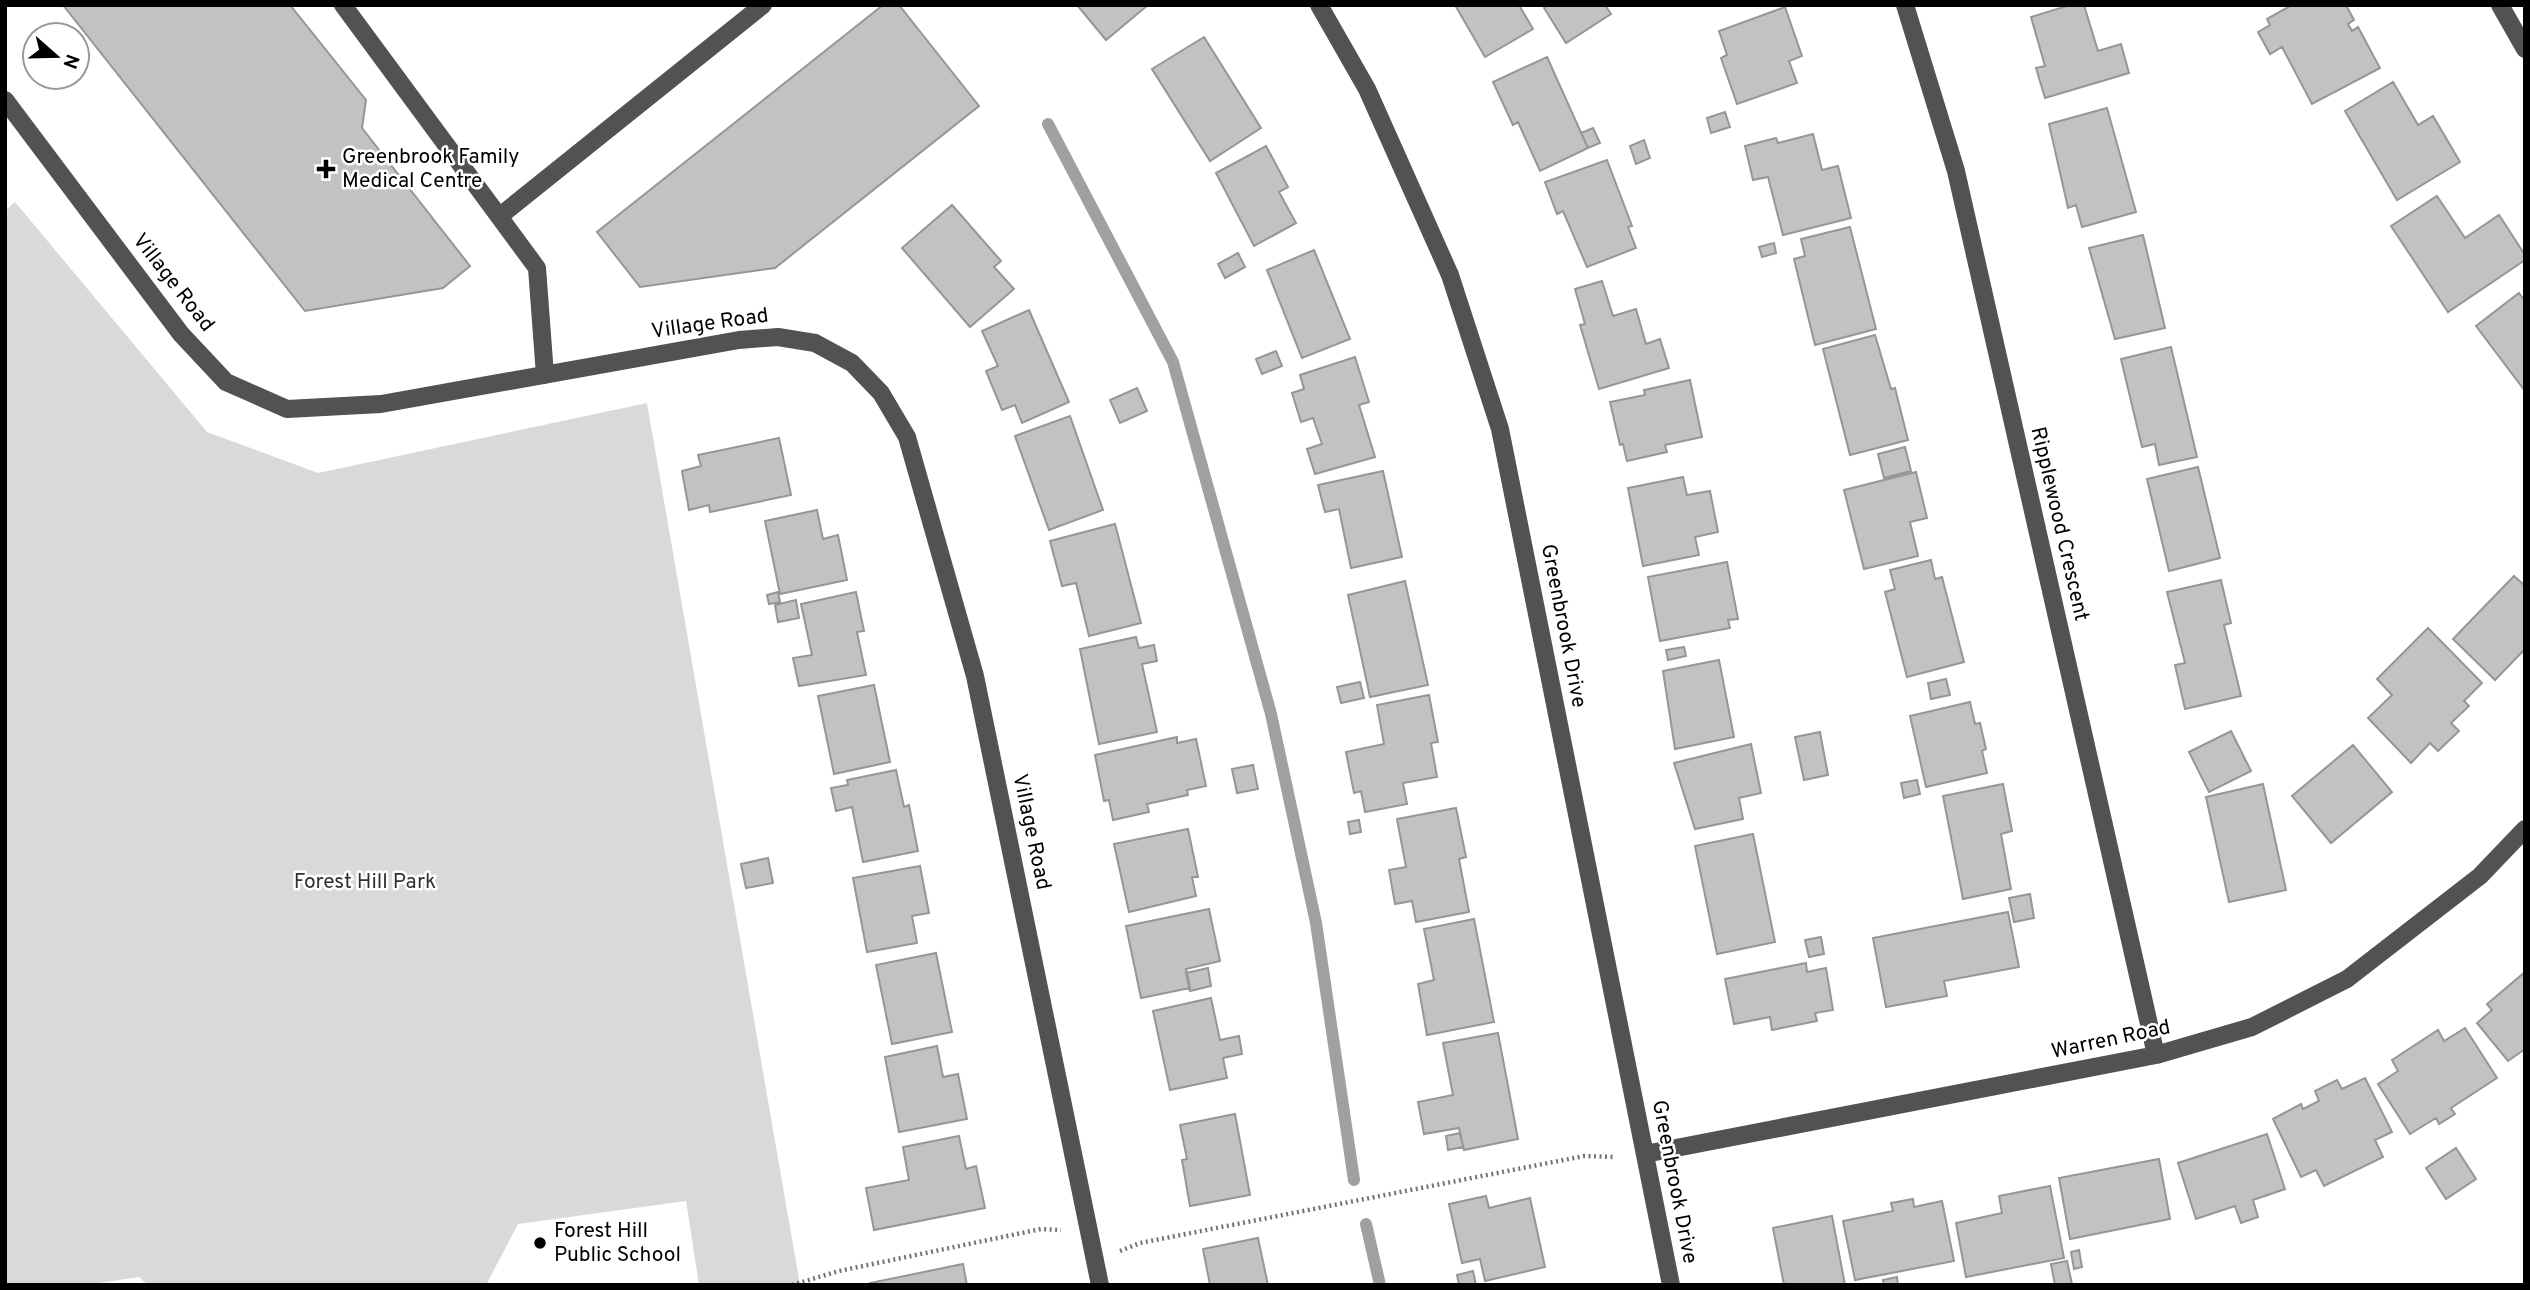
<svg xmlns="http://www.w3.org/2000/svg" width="2530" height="1290" font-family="Overpass,sans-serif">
	<rect width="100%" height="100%" fill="#fff"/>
	<path fill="#d9d9d9" d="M 15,202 L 207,432 L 318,473 L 647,403 L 800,1285 L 699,1285 L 686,1201 L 518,1224 L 486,1285 L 148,1285 L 139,1277 L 86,1285 L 5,1285 L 5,211 Z"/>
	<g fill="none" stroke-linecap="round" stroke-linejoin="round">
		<path stroke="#a0a0a0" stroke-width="12" d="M 1048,124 L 1173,362 L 1271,714 L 1316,923 L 1354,1180
			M 1366,1224 L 1380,1285"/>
	</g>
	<path fill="#c2c2c2" stroke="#969696" stroke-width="2" d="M 63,5 L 290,5 L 366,100 L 362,128 L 470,266 L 443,288 L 305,311 Z
		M 883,5 L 899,5 L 979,106 L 775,268 L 640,287 L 597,232 Z
		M 1077,5 L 1148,5 L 1106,40 Z
		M 1455,5 L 1519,5 L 1533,29 L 1485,57 Z
		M 1547,5 L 1605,5 L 1611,14 L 1566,43 L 1544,8 Z
		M 2070,5 L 2084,5 L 2098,51 L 2121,44 L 2129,73 L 2045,98 L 2036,68 L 2045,66 L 2031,17 Z
		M 2292,5 L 2346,5 L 2354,20 L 2348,24 L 2352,31 L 2358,27 L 2380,68 L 2312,104 L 2282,47 L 2270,54 L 2258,32 L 2270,25 L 2267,19 Z
		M 1785,7 L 1802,56 L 1789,61 L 1797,83 L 1737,104 L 1721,58 L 1727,55 L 1719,31 Z
		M 1204,37 L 1261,128 L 1210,161 L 1152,69 Z
		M 1547,57 L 1588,148 L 1540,171 L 1518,122 L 1513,125 L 1493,82 Z
		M 2393,82 L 2418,125 L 2433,116 L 2460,162 L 2397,200 L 2345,111 Z
		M 2107,108 L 2136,212 L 2082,227 L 2076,205 L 2068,208 L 2049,124 Z
		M 1725,112 L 1730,127 L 1711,133 L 1707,118 Z
		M 1593,128 L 1600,143 L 1588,148 L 1581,133 Z
		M 1813,134 L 1822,170 L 1838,166 L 1851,218 L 1783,235 L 1768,177 L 1753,180 L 1745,146 L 1776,138 L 1778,143 Z
		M 1644,140 L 1650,158 L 1636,164 L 1630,146 Z
		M 1266,146 L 1288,187 L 1279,192 L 1296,223 L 1254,246 L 1216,173 Z
		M 1607,160 L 1632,226 L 1628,227 L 1636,248 L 1587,267 L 1563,211 L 1557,214 L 1545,182 Z
		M 2437,196 L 2465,238 L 2499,215 L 2525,255 L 2525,260 L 2448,312 L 2391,226 Z
		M 952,205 L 1001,261 L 994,267 L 1014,289 L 970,327 L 902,248 Z
		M 1850,227 L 1876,329 L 1815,345 L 1794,259 L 1805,256 L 1801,239 Z
		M 2143,235 L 2165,328 L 2115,339 L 2089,248 Z
		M 1774,243 L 1776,253 L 1762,257 L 1759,247 Z
		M 1314,250 L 1350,339 L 1302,358 L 1267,270 Z
		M 1238,253 L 1245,267 L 1225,278 L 1218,264 Z
		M 1602,281 L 1613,316 L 1636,309 L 1646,344 L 1660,339 L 1669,368 L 1599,389 L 1580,325 L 1585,324 L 1575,289 Z
		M 2519,293 L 2525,301 L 2525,391 L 2476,326 Z
		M 1029,310 L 1069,402 L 1022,423 L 1015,405 L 1002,410 L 986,371 L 998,366 L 982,331 Z
		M 1875,335 L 1891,389 L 1895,388 L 1908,440 L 1850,455 L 1823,349 Z
		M 2171,347 L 2197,457 L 2159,465 L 2155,444 L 2142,447 L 2121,359 Z
		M 1276,351 L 1282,366 L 1262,374 L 1256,359 Z
		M 1355,357 L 1369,402 L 1359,405 L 1375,457 L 1315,474 L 1307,449 L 1322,444 L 1313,418 L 1301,422 L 1292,393 L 1304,389 L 1300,375 Z
		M 1690,380 L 1702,437 L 1665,445 L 1667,452 L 1627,461 L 1623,444 L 1620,445 L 1610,402 L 1645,395 L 1644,390 Z
		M 1137,388 L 1147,411 L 1120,423 L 1110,400 Z
		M 1070,416 L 1103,510 L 1049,530 L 1015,436 Z
		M 779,438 L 791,495 L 710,512 L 709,505 L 689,510 L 682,471 L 701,466 L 698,455 Z
		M 1905,447 L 1911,471 L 1884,478 L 1878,454 Z
		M 2198,467 L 2220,558 L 2169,571 L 2147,479 Z
		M 1383,471 L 1402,557 L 1351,568 L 1339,509 L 1325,512 L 1318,485 Z
		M 1916,472 L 1927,518 L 1910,522 L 1918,556 L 1864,569 L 1844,490 Z
		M 1683,477 L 1687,495 L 1710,491 L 1718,532 L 1695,537 L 1699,555 L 1643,566 L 1628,488 Z
		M 817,510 L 823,539 L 838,535 L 847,580 L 780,594 L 765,521 Z
		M 1115,524 L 1141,623 L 1089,636 L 1076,583 L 1062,586 L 1050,541 Z
		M 1931,560 L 1935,579 L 1942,577 L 1964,662 L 1907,677 L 1885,592 L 1895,589 L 1890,570 Z
		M 1727,562 L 1738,619 L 1728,620 L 1730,628 L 1660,641 L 1648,577 Z
		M 2514,576 L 2525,586 L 2525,649 L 2495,680 L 2453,639 Z
		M 2221,580 L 2231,623 L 2224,625 L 2241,696 L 2185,709 L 2175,665 L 2185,663 L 2167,592 Z
		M 1405,581 L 1428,685 L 1370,697 L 1348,595 Z
		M 778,592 L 780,602 L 769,604 L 767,595 Z
		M 856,592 L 864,631 L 857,632 L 866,675 L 799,686 L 793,658 L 812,655 L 801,604 Z
		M 796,600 L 799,618 L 778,622 L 775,605 Z
		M 2428,628 L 2482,683 L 2464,701 L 2469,706 L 2451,723 L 2459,731 L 2438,751 L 2430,743 L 2411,763 L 2368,718 L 2392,695 L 2377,679 Z
		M 1136,637 L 1139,648 L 1154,645 L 1157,661 L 1142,664 L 1157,732 L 1099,744 L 1080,649 Z
		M 1684,647 L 1686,656 L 1668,660 L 1666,650 Z
		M 1719,660 L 1734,737 L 1675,749 L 1663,671 Z
		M 1946,679 L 1950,695 L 1931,699 L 1928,683 Z
		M 1360,682 L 1364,698 L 1341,703 L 1337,687 Z
		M 874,685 L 890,762 L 834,774 L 818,696 Z
		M 1429,695 L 1438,742 L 1431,743 L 1437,777 L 1403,783 L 1407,804 L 1365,812 L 1361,791 L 1354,793 L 1346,752 L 1384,744 L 1377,705 Z
		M 1970,702 L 1975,724 L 1980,723 L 1986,749 L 1982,751 L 1987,773 L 1926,787 L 1910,716 Z
		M 2231,731 L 2251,771 L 2209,792 L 2189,752 Z
		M 1820,732 L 1828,775 L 1804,780 L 1795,737 Z
		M 1177,737 L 1177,743 L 1196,739 L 1206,786 L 1187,790 L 1188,795 L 1147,804 L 1149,812 L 1113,820 L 1109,800 L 1104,801 L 1095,755 Z
		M 1751,744 L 1761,793 L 1739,798 L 1743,819 L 1695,829 L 1674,763 Z
		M 2353,745 L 2392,792 L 2331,843 L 2292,796 Z
		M 1253,765 L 1258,789 L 1237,793 L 1232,769 Z
		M 896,770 L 904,807 L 909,805 L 918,851 L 863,862 L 852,807 L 836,811 L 831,788 L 848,785 L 847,780 Z
		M 1917,780 L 1920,794 L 1904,798 L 1901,783 Z
		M 2003,784 L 2012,831 L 2001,834 L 2011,889 L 1963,899 L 1943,796 Z
		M 2263,784 L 2286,890 L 2229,902 L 2206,797 Z
		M 1456,808 L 1466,857 L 1459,859 L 1469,912 L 1416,922 L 1412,901 L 1395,904 L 1389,870 L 1406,867 L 1397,819 Z
		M 1359,820 L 1361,832 L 1350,834 L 1348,822 Z
		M 1188,829 L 1198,877 L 1192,877 L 1196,896 L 1129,912 L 1114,844 Z
		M 1753,834 L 1775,942 L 1717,954 L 1695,846 Z
		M 768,858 L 773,883 L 746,888 L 741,864 Z
		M 920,866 L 929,913 L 912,916 L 917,943 L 867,952 L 853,878 Z
		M 2030,894 L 2034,918 L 2014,922 L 2009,898 Z
		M 1209,909 L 1220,961 L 1186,969 L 1190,988 L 1141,998 L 1126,926 Z
		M 2008,912 L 2019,967 L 1944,981 L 1947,996 L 1886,1007 L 1873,938 Z
		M 1474,919 L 1494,1022 L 1427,1035 L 1418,984 L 1434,980 L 1424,929 Z
		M 1821,937 L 1824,954 L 1809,957 L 1805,940 Z
		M 936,953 L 952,1032 L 892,1044 L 876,965 Z
		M 1806,963 L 1807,972 L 1826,968 L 1833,1010 L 1815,1013 L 1817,1021 L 1772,1030 L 1770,1017 L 1734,1024 L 1725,979 Z
		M 1208,968 L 1211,986 L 1190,991 L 1186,973 Z
		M 2525,972 L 2525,1049 L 2508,1061 L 2477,1023 L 2492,1010 L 2487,1004 Z
		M 1211,998 L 1220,1040 L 1239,1036 L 1242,1054 L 1223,1058 L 1227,1078 L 1170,1090 L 1153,1011 Z
		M 2465,1028 L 2497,1078 L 2451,1108 L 2455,1114 L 2439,1124 L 2436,1118 L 2410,1134 L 2378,1084 L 2398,1071 L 2392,1060 L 2438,1030 L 2444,1041 Z
		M 1498,1033 L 1518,1139 L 1464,1150 L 1459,1128 L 1424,1134 L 1418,1102 L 1453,1095 L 1443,1043 Z
		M 937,1046 L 943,1077 L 958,1074 L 967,1119 L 899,1132 L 885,1057 Z
		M 2365,1078 L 2392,1132 L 2375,1140 L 2383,1157 L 2324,1186 L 2316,1170 L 2301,1177 L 2273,1119 L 2301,1104 L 2303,1109 L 2319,1101 L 2315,1091 L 2337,1080 L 2342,1089 Z
		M 1235,1114 L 1250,1195 L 1190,1206 L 1182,1160 L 1187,1159 L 1180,1125 Z
		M 1460,1133 L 1463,1147 L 1448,1150 L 1446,1136 Z
		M 2267,1134 L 2285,1189 L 2253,1200 L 2258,1217 L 2241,1223 L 2235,1206 L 2196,1219 L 2178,1163 Z
		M 959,1136 L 966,1169 L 976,1166 L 985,1208 L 874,1230 L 866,1188 L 909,1180 L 903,1147 Z
		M 2456,1148 L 2476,1179 L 2446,1199 L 2426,1168 Z
		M 2159,1159 L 2170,1219 L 2070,1239 L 2059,1178 Z
		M 2050,1186 L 2064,1258 L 1966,1277 L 1956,1223 L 2002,1213 L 1999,1196 Z
		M 1486,1196 L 1489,1208 L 1530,1198 L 1545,1267 L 1485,1281 L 1480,1259 L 1462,1263 L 1449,1204 Z
		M 1913,1199 L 1914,1207 L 1942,1201 L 1954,1261 L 1855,1280 L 1843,1221 L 1893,1211 L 1891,1203 Z
		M 1832,1216 L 1845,1285 L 1784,1285 L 1773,1228 Z
		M 1258,1238 L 1268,1285 L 1210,1285 L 1203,1249 Z
		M 2079,1250 L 2082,1267 L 2074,1269 L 2071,1252 Z
		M 2067,1261 L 2072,1284 L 2055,1285 L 2051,1264 Z
		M 963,1264 L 967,1285 L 870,1285 L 870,1283 Z
		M 1473,1271 L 1476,1285 L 1459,1285 L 1457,1275 Z
		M 1897,1277 L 1898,1285 L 1884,1285 L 1883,1280 Z"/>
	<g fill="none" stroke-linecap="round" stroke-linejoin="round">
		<path stroke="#747474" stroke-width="4.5" stroke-dasharray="2 3.5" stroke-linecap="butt" d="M 1120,1251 L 1140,1243 L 1584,1156 L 1616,1157
			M 792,1285 L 839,1271 L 1041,1229 L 1061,1230"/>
		<path stroke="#525252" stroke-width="18" d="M 343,5 L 537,268 L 545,375
			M 1319,5 L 1367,89 L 1450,275 L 1500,429 L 1671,1285
			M 1905,5 L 1956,171 L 2156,1055
			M 2500,5 L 2525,49
			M 5,100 L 181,334 L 226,382 L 287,409 L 381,404 L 739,340 L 778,337 L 815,343 L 852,363 L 881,393 L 907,437 L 975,676 L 1100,1285
			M 500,216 L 763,5
			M 1645,1154 L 2156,1055 L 2252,1027 L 2347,979 L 2480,876 L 2525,829"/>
	</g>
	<g fill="#000" stroke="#fff" stroke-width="2.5">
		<path d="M322.5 158.5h7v7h7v7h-7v7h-7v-7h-7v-7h7z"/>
		<circle cx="540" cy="1243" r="7"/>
	</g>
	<g text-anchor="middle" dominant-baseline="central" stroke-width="5" stroke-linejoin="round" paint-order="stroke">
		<g font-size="21" fill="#000" stroke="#fff" text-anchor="start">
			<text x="342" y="157">Greenbrook Family<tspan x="342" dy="24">Medical Centre</tspan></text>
			<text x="554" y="1231">Forest Hill<tspan x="554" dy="24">Public School</tspan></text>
		</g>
		<g font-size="21" fill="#000" stroke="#fff">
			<text transform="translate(173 283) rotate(52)">Village Road</text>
			<text transform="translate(710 324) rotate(-8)">Village Road</text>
			<text transform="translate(2059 524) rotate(77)">Ripplewood Crescent</text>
			<text transform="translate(1563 626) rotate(79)">Greenbrook Drive</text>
			<text transform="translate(1031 832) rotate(78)">Village Road</text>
			<text transform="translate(2111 1040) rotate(-12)">Warren Road</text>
			<text transform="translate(1674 1182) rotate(79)">Greenbrook Drive</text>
		</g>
		<g font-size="21" fill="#303030" stroke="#fff">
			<text x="365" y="882">Forest Hill Park</text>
		</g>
	</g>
	<rect width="2530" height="1290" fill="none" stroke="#000000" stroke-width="14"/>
	<g transform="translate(56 56) rotate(110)"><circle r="33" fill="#ffffff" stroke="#999999" stroke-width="2"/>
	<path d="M0-5L12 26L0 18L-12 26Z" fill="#000000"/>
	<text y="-10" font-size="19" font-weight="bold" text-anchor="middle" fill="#000000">N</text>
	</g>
</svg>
